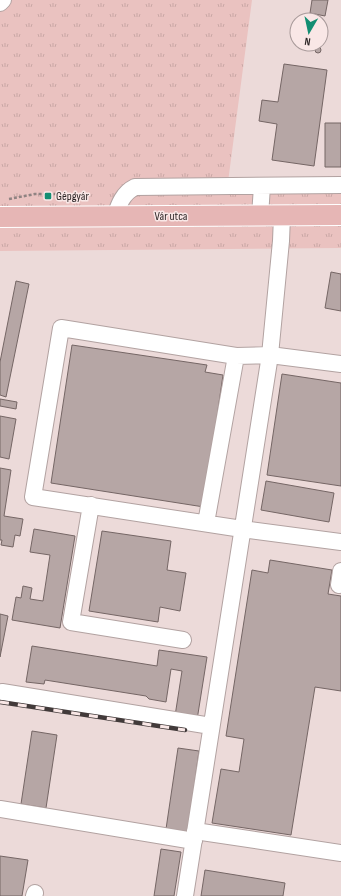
<svg xmlns="http://www.w3.org/2000/svg" width="341" height="896" font-family="'Sofia Sans Condensed',sans-serif">
	<defs>
		<pattern id="grass-tufts" width="24" height="20" patternUnits="userSpaceOnUse"><rect width="24" height="20" fill="#eac2c0"/><path d="M3 7l-1-3M5 7V3M7 7l1-3M15 17l-1-3M17 17v-4M19 17l1-3" fill="none" stroke="#c9a7a5"/></pattern>
	</defs>
	<rect width="100%" height="100%" fill="#ecdad9"/>
	<path fill="url(#grass-tufts)" d="M 0,0 L 252,0 L 228,182 L 341,180 L 341,248 L 0,251 Z"/>
	<path fill="#b6a6a5" stroke="#756665" d="M 312,0 L 328,0 L 325,16 L 310,13 Z
		M315 50a3 3 0 1 1 6 0a3 3 0 1 1-6 0Z
		M 284,64 L 327,70 L 314,166 L 272,160 L 277,124 L 259,121 L 262,100 L 278,102 Z
		M 325,123 L 341,123 L 341,167 L 325,167 Z
		M 331,272 L 341,274 L 341,311 L 325,308 Z
		M 16,281 L 29,284 L 6,397 L 0,395 L 0,362 Z
		M 72,345 L 207,365 L 205,372 L 223,375 L 204,507 L 51,483 Z
		M 282,374 L 341,383 L 341,486 L 267,475 Z
		M 0,399 L 17,402 L 16,409 L 0,406 Z
		M 0,416 L 16,419 L 9,459 L 0,457 Z
		M 0,468 L 11,470 L 4,516 L 23,519 L 20,536 L 15,535 L 13,547 L 1,545 L 2,540 L 0,540 Z
		M 266,481 L 334,493 L 329,522 L 261,510 Z
		M 34,529 L 75,536 L 60,628 L 12,620 L 16,597 L 21,598 L 23,586 L 32,588 L 30,599 L 43,601 L 50,555 L 30,552 Z
		M 102,531 L 171,541 L 167,570 L 186,573 L 180,611 L 160,607 L 158,622 L 89,611 Z
		M 270,560 L 332,570 L 328,594 L 341,596 L 341,691 L 315,687 L 291,835 L 212,823 L 221,769 L 239,772 L 244,739 L 226,736 L 252,570 L 268,573 Z
		M 0,614 L 8,616 L 0,657 Z
		M 32,646 L 157,666 L 159,650 L 207,657 L 197,720 L 175,716 L 182,671 L 171,669 L 166,702 L 149,699 L 146,696 L 45,680 L 44,684 L 26,682 Z
		M 32,731 L 57,735 L 46,808 L 21,804 Z
		M 178,748 L 199,751 L 188,832 L 166,829 Z
		M 161,849 L 181,852 L 174,896 L 154,896 Z
		M 0,856 L 28,860 L 22,896 L 0,896 Z
		M 205,870 L 285,883 L 283,896 L 201,896 Z"/>
	<g fill="none" stroke-linecap="round" stroke-linejoin="round">
		<defs>
			<path id="minor" d="M 0,3 L 3,0
				M 115,216 C 119,204 123,193 135,187 L 341,185
				M 260,216 L 262,186
				M 341,364 L 270,355 L 236,356 L 61,328 L 33,497 L 242,529 L 341,542
				M 91,505 L 71,622 L 183,640
				M 206,523 L 236,356
				M 339,585 L 341,571
				M 2,692 L 211,726
				M 0,809 L 194,841
				M 195,831 L 341,853
				M 34,896 L 35,893
				M 185,896 L 270,355 L 281,241 L 282,216"/>
			<path id="major" d="M 0,217 L 341,215"/>
		</defs>
		<use href="#minor" stroke="#b2a2a1" stroke-width="18"/>
		<use href="#major" stroke="#fff" stroke-width="22"/>
		<path stroke="#908382" stroke-width="2.5" stroke-dasharray="3 2" stroke-linecap="butt" d="M 9,199 L 35,194 L 55,194 L 87,198"/>
		<use href="#minor" stroke="#fff" stroke-width="16"/>
		<use href="#major" stroke="#e6b6b5" stroke-width="20"/>
		<defs>
			<path id="rail" d="M 0,702 L 185,730"/>
		</defs>
		<use href="#rail" stroke="#423a3a" stroke-width="4.5"/>
		<use href="#rail" stroke="#f9e7e6" stroke-width="3" stroke-dasharray="9" stroke-linecap="butt"/>
	</g>
	<rect fill="#138e72" stroke="#f9e7e6" stroke-width="1.5" x="44" y="192" width="8" height="8" rx="2"/>
	<g text-anchor="middle" dominant-baseline="central" stroke-width="3" stroke-linejoin="round" paint-order="stroke">
		<g font-size="12" fill="#2e2727" stroke="#f9e7e6" text-anchor="start">
			<text x="56" y="196">Gépgyár</text>
		</g>
		<g font-size="12" fill="#2e2727" stroke="#f9e7e6">
			<text x="171" y="216">Vár utca</text>
		</g>
	</g>
	<g transform="translate(309 32) rotate(189)"><circle r="19" fill="#f9e7e6" stroke="#a89a9a"/>
	<path d="M0-3L7 15L0 10L-7 15Z" fill="#138e72"/>
	<text y="-6" font-size="11" font-weight="bold" text-anchor="middle" fill="#2e2727">N</text>
	</g>
</svg>
